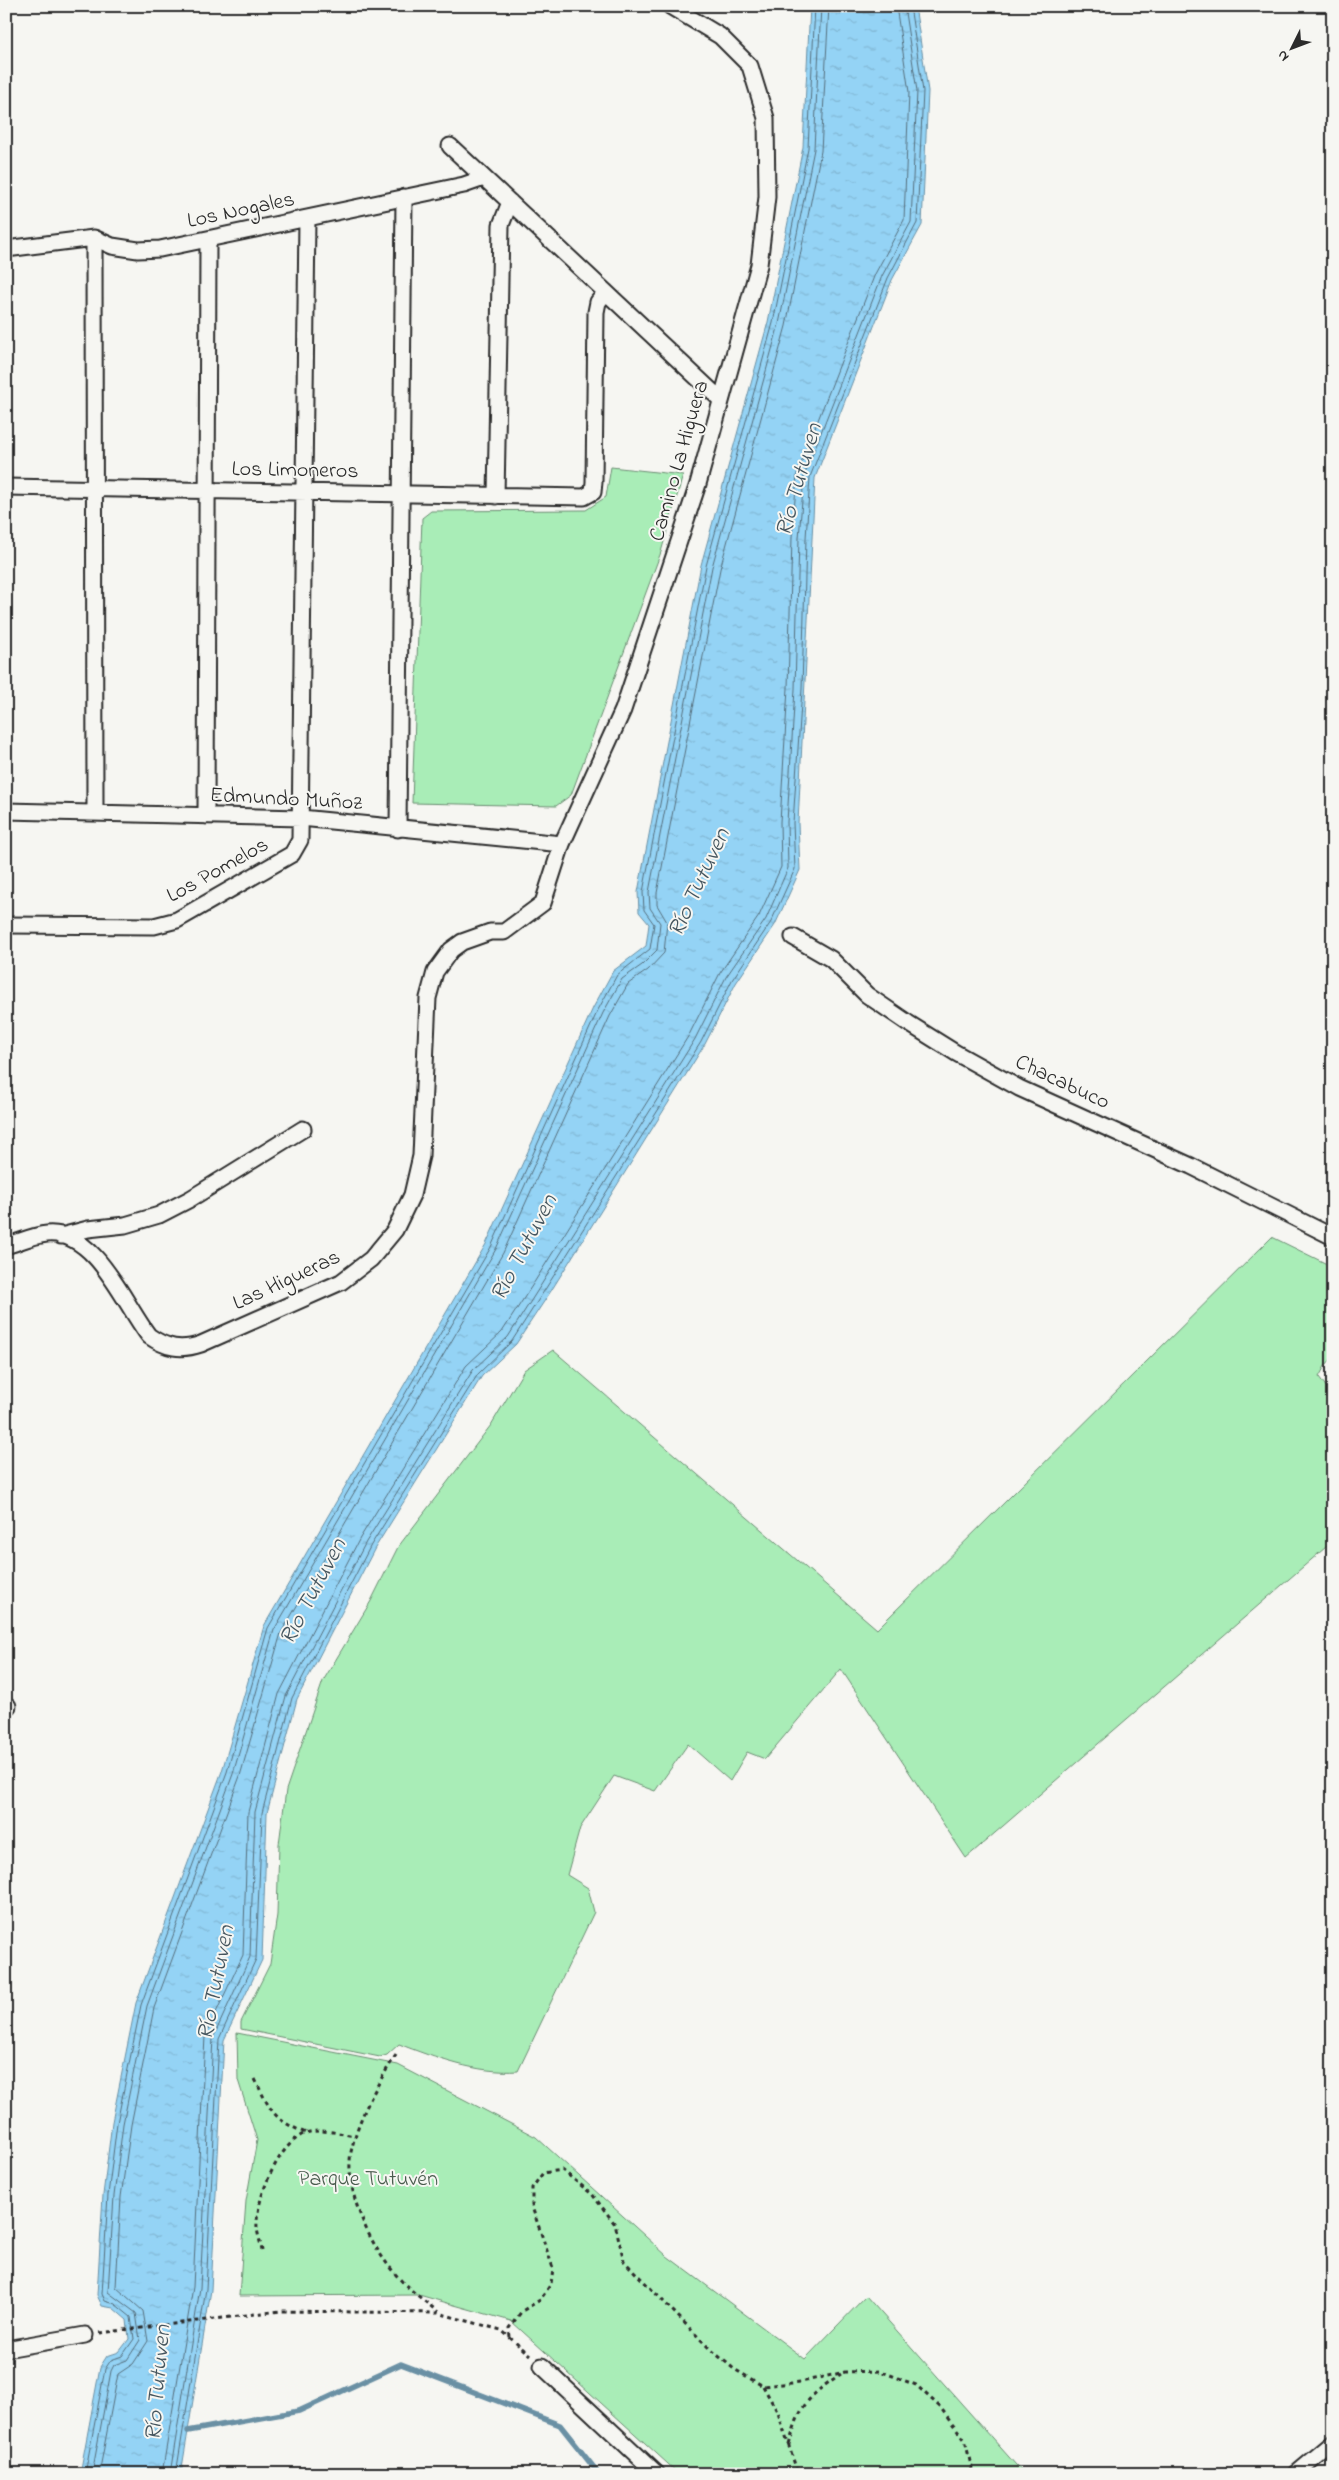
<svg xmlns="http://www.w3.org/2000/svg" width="1339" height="2480" font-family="'Indie Flower',sans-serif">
	<defs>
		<pattern id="water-ripples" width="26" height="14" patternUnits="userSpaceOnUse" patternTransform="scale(1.25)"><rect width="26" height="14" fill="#94d3f5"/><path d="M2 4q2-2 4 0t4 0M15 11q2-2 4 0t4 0" fill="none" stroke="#80b5d2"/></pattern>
	</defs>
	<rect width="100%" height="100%" fill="#f6f6f2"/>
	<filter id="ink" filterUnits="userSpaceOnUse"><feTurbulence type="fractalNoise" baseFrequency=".02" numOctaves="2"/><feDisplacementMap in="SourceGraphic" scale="10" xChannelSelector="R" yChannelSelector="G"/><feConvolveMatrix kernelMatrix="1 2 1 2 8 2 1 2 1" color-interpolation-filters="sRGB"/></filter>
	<g filter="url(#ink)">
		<path fill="#a9edb7" stroke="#6a8c71" d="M 611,467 L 683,475 L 661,552 L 571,795 L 556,806 L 412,803 L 422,518 L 431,511 L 586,510 L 606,497 Z
			M 1272,1237 L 1333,1267 L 1333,1357 L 1325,1366 L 1319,1377 L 1333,1396 L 1333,1541 L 966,1858 L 841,1669 L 765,1759 L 747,1752 L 730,1781 L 688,1744 L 655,1791 L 614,1776 L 580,1828 L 567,1875 L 588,1888 L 594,1912 L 518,2071 C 478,2074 435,2058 399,2044 L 387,2055 L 380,2057 L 241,2029 L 241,2022 L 270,1964 L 277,1915 L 279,1844 L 286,1790 L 323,1681 L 371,1601 L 398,1547 L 491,1425 L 524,1370 L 553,1350 L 877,1629 Z
			M 237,2033 L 398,2065 L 536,2137 L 667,2256 L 805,2359 L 866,2296 L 1024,2474 L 679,2474 L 511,2321 L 419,2295 L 239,2296 L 246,2201 L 257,2140 L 238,2080 Z"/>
		<path fill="url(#water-ripples)" stroke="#6a90a4" d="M 810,6 L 915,6 L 928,91 L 922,225 L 892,280 L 815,478 L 798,823 L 800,870 L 775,925 L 736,983 L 705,1044 L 551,1291 L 516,1344 L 482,1376 L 375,1548 L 297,1699 L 267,1813 L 262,1960 L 224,2040 L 211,2290 L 181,2474 L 80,2474 L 100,2367 L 107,2356 L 119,2352 L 129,2339 L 127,2320 L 113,2308 L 102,2306 L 97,2295 L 103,2195 L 112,2122 L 136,2003 L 222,1771 L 264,1626 L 486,1244 L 593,1008 L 613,971 L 646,946 L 649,924 L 639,912 L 638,892 L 701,565 L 768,322 L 803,147 Z"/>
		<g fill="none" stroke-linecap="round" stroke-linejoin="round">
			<path stroke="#556e7c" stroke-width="1" d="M 85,2474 L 105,2369 L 111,2360 L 122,2356 L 134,2339 L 131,2317 L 115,2304 L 105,2301 L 102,2294 L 108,2195 L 117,2123 L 141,2005 L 227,1772 L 268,1628 L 491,1247 L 598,1010 L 617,975 L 650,949 L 654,924 L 644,910 L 643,892 L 706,566 L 773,323 L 808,148 L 815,6
				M 92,2474 L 111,2371 L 114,2365 L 127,2360 L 140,2340 L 136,2313 L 108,2292 L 114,2196 L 123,2124 L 147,2006 L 233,1774 L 274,1630 L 496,1249 L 603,1013 L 622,979 L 642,965 L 657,950 L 660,923 L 650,908 L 649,892 L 712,567 L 779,324 L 814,149 L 821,6
				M 99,2474 L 118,2374 L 133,2364 L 148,2341 L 143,2311 L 116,2287 L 121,2197 L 131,2125 L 154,2008 L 240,1776 L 281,1633 L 503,1253 L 610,1016 L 628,984 L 648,970 L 664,953 L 667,922 L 657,905 L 657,893 L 720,569 L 786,326 L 821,151 L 829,6
				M 162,2474 L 193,2287 L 205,2036 L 243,1955 L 248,1812 L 279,1694 L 360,1538 L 466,1366 L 502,1332 L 535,1281 L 689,1035 L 720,973 L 759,916 L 781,867 L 780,822 L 788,688 L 792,537 L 797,474 L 875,274 L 904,220 L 909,92 L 896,6
				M 170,2474 L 200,2288 L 213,2038 L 250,1957 L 255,1812 L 286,1696 L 366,1542 L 473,1370 L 508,1337 L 541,1285 L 695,1039 L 726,977 L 766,919 L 788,868 L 787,822 L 795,689 L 799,538 L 804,476 L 882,276 L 911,222 L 917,91 L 904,6
				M 176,2474 L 206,2289 L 219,2039 L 256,1959 L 262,1813 L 292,1698 L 371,1545 L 478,1374 L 512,1341 L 546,1288 L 701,1042 L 732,980 L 771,922 L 795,869 L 793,823 L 802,689 L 806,538 L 810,477 L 888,278 L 917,223 L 923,91 L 910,6"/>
			<path stroke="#6a90a4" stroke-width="5.5" d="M 188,2431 L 299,2411 L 401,2364 L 560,2425 L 599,2474"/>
			<defs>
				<path id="minor" d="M 450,146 L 720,399
					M 94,238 L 95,813
					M 6,249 L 94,238 L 112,246 L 138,250 L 160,249 L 464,185 L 484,178
					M 6,487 L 584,497 L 593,492 L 594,482 L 596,312 L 598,302 L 606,292
					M 496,496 L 501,225 L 510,202
					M 6,811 L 301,818 L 562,844
					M 206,816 L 208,240
					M 398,829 L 404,197
					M 6,925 L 154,926 L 177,920 L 292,854 L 300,840 L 307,218
					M 793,937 L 831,959 L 867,995 L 908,1023 L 956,1053 L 1019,1088 L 1191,1166 L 1333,1237
					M 61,1236 L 88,1229 L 125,1225 L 159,1215 L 190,1199 L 303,1129
					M 6,1246 C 19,1242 34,1235 47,1234 C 96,1230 124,1304 149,1336 C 166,1348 181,1351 201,1344 L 341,1282 L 371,1259 L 395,1230 L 412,1195 L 421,1156 L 428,998 L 435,972 L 451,950 L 462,942 L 490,932 L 504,932 L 543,903 L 562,844 L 623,710 L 698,484 L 759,265 L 767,197 L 766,118 L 750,66 L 720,36 L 670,6
					M 6,1706 L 8,1706
					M 6,2349 L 85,2335
					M 542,2366 L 657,2474
					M 1296,2474 L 1333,2443"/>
			</defs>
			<use href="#minor" stroke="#2b2b2b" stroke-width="19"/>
			<path stroke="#2b2b2b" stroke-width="3" stroke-dasharray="4 4" stroke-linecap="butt" d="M 396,2055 C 377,2084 358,2118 351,2152 C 344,2192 371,2248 398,2277 C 409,2290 425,2301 438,2312
				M 255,2079 C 270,2110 273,2120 306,2133
				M 262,2251 C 261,2244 258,2236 257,2228 C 255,2201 278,2143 306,2133 C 321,2128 341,2134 356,2136
				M 100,2333 L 280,2311 L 438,2313 L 501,2330 L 530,2355
				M 510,2337 L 509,2328 L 522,2311 L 540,2300 L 551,2284 L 553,2268 L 532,2207 L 532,2188 L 543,2173 L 562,2170 L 592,2194 L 615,2224 L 624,2261 L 709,2348 L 734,2369 L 763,2386 L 801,2382 L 845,2372 L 880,2371 L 916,2385 L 940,2407 L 965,2440 L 973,2474
				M 763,2386 L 778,2413 L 798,2474
				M 789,2445 C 800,2406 806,2397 841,2374"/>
			<use href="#minor" stroke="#f6f6f2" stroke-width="15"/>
		</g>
	</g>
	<g text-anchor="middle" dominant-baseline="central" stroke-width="4" stroke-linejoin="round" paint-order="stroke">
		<g font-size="22" fill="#2b2b2b" stroke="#f6f6f2">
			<text transform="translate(241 211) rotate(-12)">Los Nogales</text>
			<text transform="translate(680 461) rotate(-74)">Camino La Higuera</text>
			<text transform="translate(295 471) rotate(1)">Los Limoneros</text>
			<text transform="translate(286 800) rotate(3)">Edmundo Muñoz</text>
			<text transform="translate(218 871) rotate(-29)">Los Pomelos</text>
			<text transform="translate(1062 1083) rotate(25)">Chacabuco</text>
			<text transform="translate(287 1281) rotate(-25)">Las Higueras</text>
		</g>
		<g font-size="22" fill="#4a5c4e" stroke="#f6f6f2">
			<text x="368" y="2180">Parque Tutuvén</text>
		</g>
		<g font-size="24" font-style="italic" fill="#45555e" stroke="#f6f6f2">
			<text transform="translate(800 480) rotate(-74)">Río Tutuven</text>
			<text transform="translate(700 883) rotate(-65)">Río Tutuven</text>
			<text transform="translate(525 1248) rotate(-62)">Río Tutuven</text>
			<text transform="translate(314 1592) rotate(-62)">Río Tutuven</text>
			<text transform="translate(217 1983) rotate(-79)">Río Tutuven</text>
			<text transform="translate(159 2383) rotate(-85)">Río Tutuven</text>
		</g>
	</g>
	<rect width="1339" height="2480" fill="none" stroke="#f6f6f2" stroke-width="25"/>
	<rect x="12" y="12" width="1314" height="2455" fill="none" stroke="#2b2b2b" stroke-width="2" filter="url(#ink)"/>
	<g transform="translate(1292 48) rotate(228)" stroke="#f6f6f2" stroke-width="4" paint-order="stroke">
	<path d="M0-4L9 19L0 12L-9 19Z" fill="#2b2b2b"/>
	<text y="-8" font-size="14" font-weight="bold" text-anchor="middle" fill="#2b2b2b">N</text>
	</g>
</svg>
